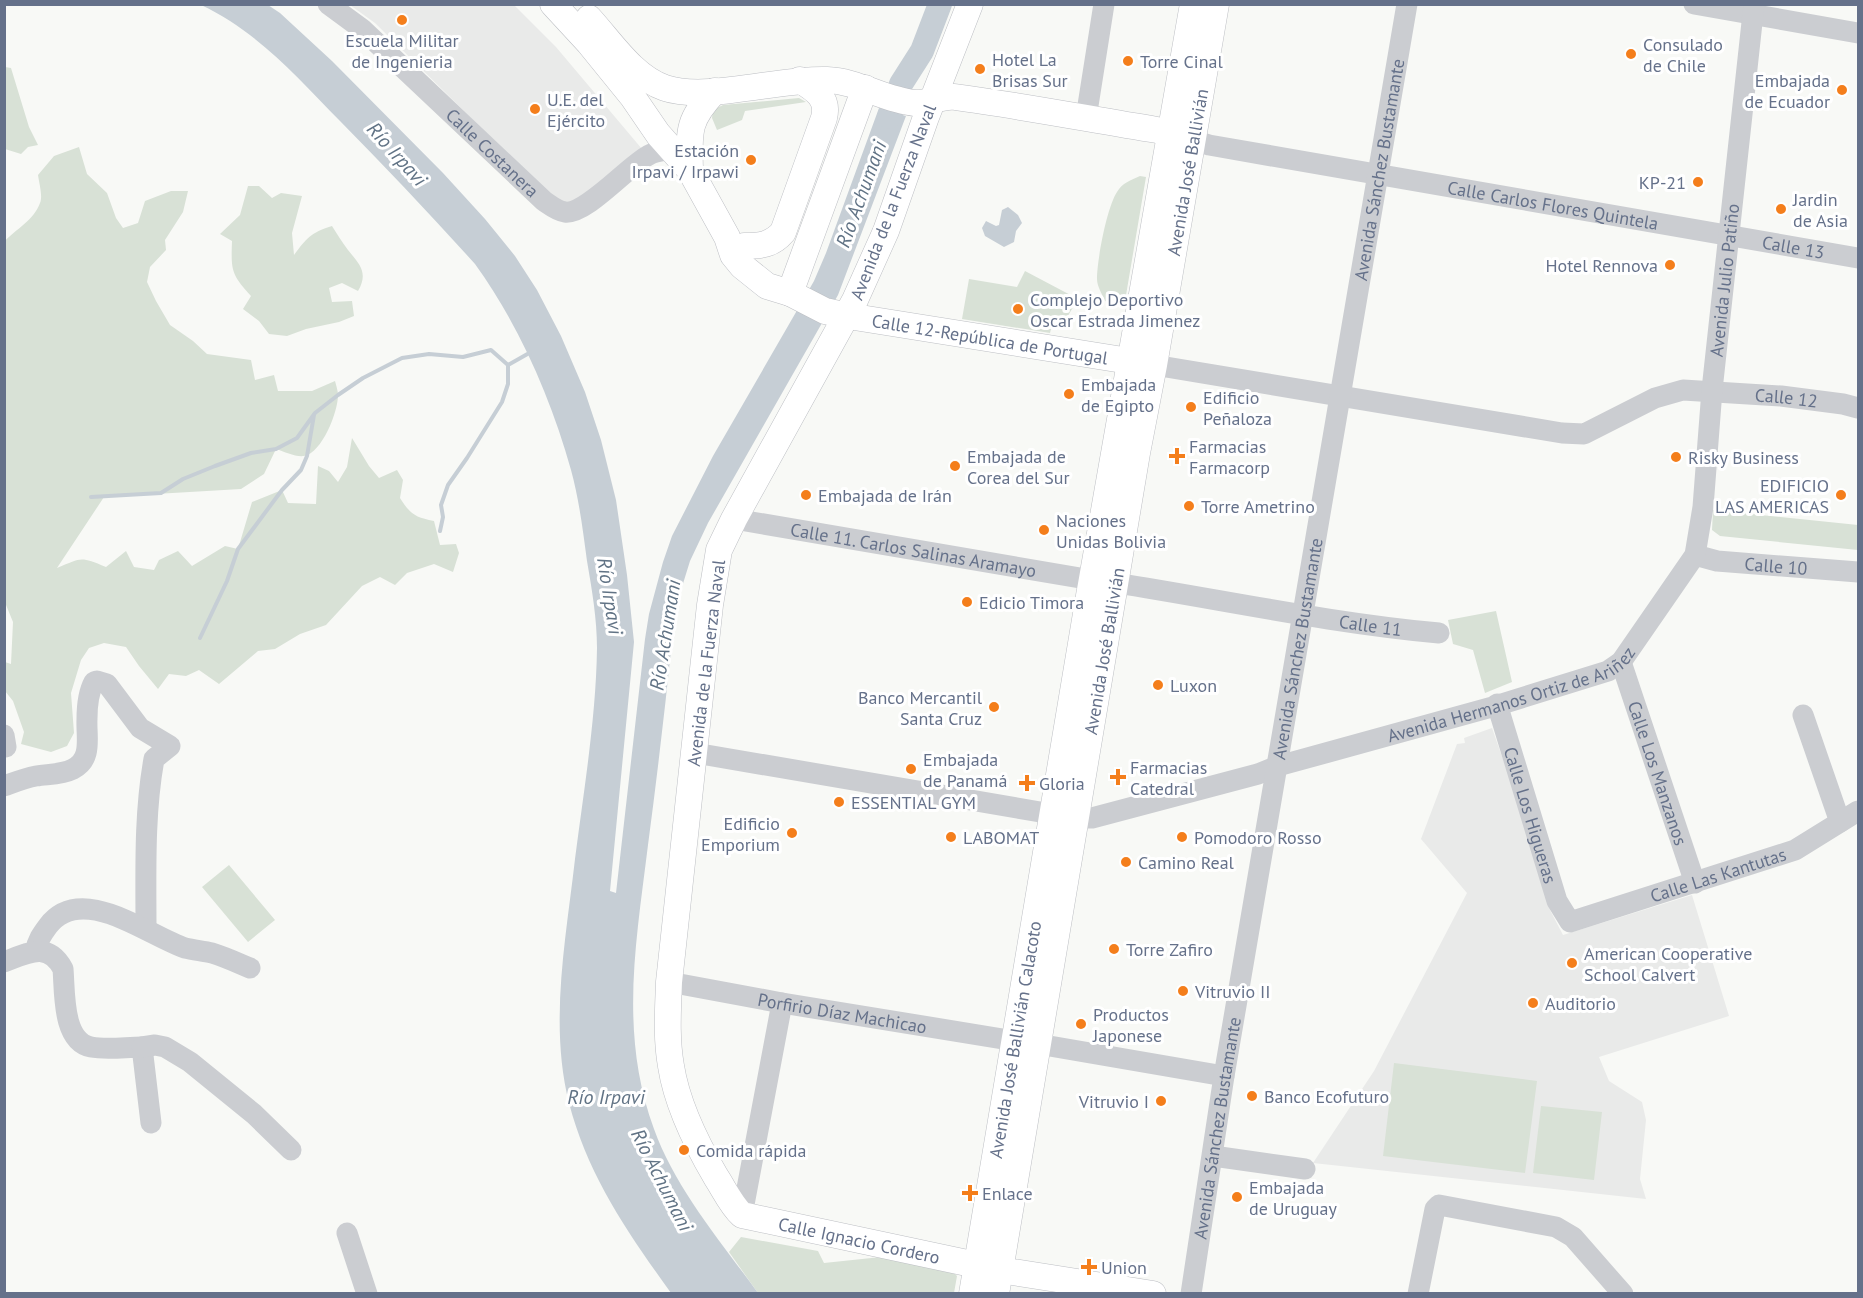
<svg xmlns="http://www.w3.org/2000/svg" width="1863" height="1298" font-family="'PT Sans',sans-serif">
	<rect width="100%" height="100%" fill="#f8f9f6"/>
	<path fill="#e9eae9" d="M 350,5 L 514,5 L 556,47 L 642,149 L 578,202 L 563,205 L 547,193 L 375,23 Z
		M 1492,728 L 1512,785 L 1550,910 L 1563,935 L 1692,895 L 1729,1016 L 1599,1057 L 1609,1081 L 1642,1102 L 1646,1120 L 1640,1179 L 1646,1199 L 1313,1163 L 1374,1071 L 1467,893 L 1421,839 L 1457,744 L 1465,743 L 1464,738 Z"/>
	<path fill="#d8e1d6" d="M 5,67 L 11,68 L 29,127 L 38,145 L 28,147 L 21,154 L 5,149 Z
		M 799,98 L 806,102 L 745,111 L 742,120 L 717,130 L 712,118 L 713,110 L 723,105 Z
		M 79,147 L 87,174 L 107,193 L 116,218 L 123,228 L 138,223 L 145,201 L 171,191 L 188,191 L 183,212 L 165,240 L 166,250 L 150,267 L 147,282 L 156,301 L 170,325 L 193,341 L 207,354 L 251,360 L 255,380 L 274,375 L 278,391 L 312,391 L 335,381 C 336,385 338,391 338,395 C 338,412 322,453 304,456 C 295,457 285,452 276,449 L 264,474 L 241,489 L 104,497 L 57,568 C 82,558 79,556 106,567 L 126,551 L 134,567 L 154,570 L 159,560 L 178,551 L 192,566 L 225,546 L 238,549 L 252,502 L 282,490 L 288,503 L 316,504 L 318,466 L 329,471 L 338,482 L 347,467 L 352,438 L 369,466 L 379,478 L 397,470 L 403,480 L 400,498 C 411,515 415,517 434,521 L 440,545 L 456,544 L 459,553 L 453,572 L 434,564 L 407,573 L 395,585 L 380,577 L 362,586 L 326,625 L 300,634 L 275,649 L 258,651 L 219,684 L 199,670 L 186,676 L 169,674 L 158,689 L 139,666 L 126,647 L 104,643 L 89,648 L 81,660 L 71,693 L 74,733 L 67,746 L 51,752 L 21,744 L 24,732 L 13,701 L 5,691 L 5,662 L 11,664 L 13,622 L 4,600 L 4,242 C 16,229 34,220 40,203 C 43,196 39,183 38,175 L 54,156 Z
		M 1140,176 L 1146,177 L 1124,307 L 1105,301 C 1102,294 1097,286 1097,279 C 1097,260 1107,207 1117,192 C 1122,183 1131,180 1140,176 Z
		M 248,186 L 259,186 L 272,198 L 281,193 L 302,196 L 292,233 L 294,255 C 307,238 310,233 332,226 C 337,234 342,242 348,250 C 359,264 369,272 358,291 L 342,283 L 329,288 L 332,302 L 352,301 L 354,316 L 339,322 L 306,329 L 287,336 L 269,334 L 259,321 L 243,309 L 251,296 C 231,274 231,270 232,241 L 220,234 L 240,215 Z
		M 1025,271 L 1078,299 L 1060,329 L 1053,321 L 1050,333 L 962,319 L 969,279 L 1017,287 Z
		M 1713,510 L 1858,525 L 1858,550 L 1720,536 L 1712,530 Z
		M 1496,611 L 1512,682 L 1485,693 L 1473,650 L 1453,644 L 1448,620 Z
		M 229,865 L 275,920 L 248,942 L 202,887 Z
		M 1394,1063 L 1537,1081 L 1525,1173 L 1383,1156 Z
		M 1541,1106 L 1602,1112 L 1594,1180 L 1533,1173 Z
		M 741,1237 L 818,1251 L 824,1263 L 881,1257 L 952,1271 L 957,1276 L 954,1293 L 758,1293 L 729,1252 Z"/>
	<path fill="#c6ced5" d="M 201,5 L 268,5 L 280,13 L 332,61 L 443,173 L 485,219 L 515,256 L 537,290 L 561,336 L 585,392 L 601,440 L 616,500 L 627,575 L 634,642 L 610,891 L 616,893 L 645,639 L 649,614 L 663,562 L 672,536 L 713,456 L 814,281 L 826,253 L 879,108 L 906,116 L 838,295 L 708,523 L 690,561 L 677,603 L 672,641 C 665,709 657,777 648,845 C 636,943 619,1034 654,1129 C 675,1188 722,1243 758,1293 L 671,1293 C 628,1233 588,1176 569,1103 C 549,1024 566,938 575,859 C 584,789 596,718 597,648 C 597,619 592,590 587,561 C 583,531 579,499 571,470 C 551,398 519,325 475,264 C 431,215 386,168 340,121 C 298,78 257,31 201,5 Z
		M 1008,207 L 1018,215 L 1022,223 L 1016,231 L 1014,242 L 1004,247 L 985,236 L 982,228 L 986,221 L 996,226 L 999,225 L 1002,210 Z"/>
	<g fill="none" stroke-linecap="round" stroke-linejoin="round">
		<path stroke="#c6ced5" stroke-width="4" d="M 91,497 L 161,493 L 183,479 L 215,466 L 251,453 L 276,449 L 297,438 L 315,413 L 338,395 L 363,378 L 402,358 L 429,354 L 463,357 L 491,350 L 508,365 L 531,352
			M 440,531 L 443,517 L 441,505 L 448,485 L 467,458 L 502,402 L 508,384 L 508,365
			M 200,638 L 227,581 L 238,549 L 282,490 L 301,470 L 307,456 L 314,415"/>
		<path stroke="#c6ced5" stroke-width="24" d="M 889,117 L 901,84 L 922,51 L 940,4"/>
		<defs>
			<g id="major">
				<path id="s12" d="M 553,4 L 589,43 L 632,96 L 658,134 L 690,170 L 727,237 L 733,255 L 742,266 L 767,286 L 790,293 L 825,311 L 848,316 L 1148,364"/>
				<path id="s13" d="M 970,4 L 926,117 L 886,231 L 855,300 L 734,519 L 719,550 L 710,605 L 669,982 C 668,1010 666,1038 671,1066 C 677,1105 696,1143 716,1177 C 724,1189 731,1205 742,1215 L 1000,1270 L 1153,1294"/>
				<path d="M 589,18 C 611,42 633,77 665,88 C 707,102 780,78 827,80 C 858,81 884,100 915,103 C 928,104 942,95 955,97 C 1022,106 1089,119 1157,130 L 1187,138"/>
				<path d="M 690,170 C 689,132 687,120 715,91"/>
				<path d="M 744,246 C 760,246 772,245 783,232 L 824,118 C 829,98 816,90 800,80"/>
				<path d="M 790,293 L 865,88"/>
				<path id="s14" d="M 972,1294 L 1089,596 L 1193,4"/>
				<path id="s15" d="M 996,1294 L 1137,453 L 1154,365 L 1216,4"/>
			</g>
		</defs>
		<use href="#major" stroke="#bdbfc4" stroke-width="27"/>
		<g stroke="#cbcdd1" stroke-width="21">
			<path id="s1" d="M 328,4 L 362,29 L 544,201 C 550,205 557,211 565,212 C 586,215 628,166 649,155 C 656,151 664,151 672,149"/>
			<path d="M 1694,4 L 1858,33"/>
			<path d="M 1086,118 L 1104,4"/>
			<path id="s2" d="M 1193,140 L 1209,145 L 1858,258"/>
			<path id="s3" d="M 1154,365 L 1562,433 L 1584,434 L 1655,398 L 1683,390 L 1781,396 L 1843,404 L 1858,408"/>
			<path id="s4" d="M 734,519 L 1092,580"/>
			<path id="s5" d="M 1695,555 L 1717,561 L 1858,572"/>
			<path id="s6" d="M 1116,583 C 1224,600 1330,623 1439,633"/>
			<path id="s7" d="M 1621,662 L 1695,883"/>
			<path id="s8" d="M 1497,704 L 1557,901 L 1570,922 L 1795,850 L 1858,811"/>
			<path d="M 1803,715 L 1840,822"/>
			<path d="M 4,735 L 6,747"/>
			<path d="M 695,753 L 1052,814"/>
			<path d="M 4,786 C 15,782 25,778 36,776 C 48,774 61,775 73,769 C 93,759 86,737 87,719 C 87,707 88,693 94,682 L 97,681 L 107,684 L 140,728 L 170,746 L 154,759 C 144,814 146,872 146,928"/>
			<path id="s9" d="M 1076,818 L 1092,818 L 1258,774 L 1278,766 L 1492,707 L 1608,671 L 1621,662 L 1695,555 L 1703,507 L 1712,390 L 1754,4"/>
			<path d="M 36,950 C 37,941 42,934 48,926 C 81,882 147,935 185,948 C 193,950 203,951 212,953 C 225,957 238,963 250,968"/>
			<path d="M 4,962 C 28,953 48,941 63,969 C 65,992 62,1041 91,1047 C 107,1050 126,1047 142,1047 L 151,1123"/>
			<path id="s10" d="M 669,982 L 782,1003 L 1015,1041"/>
			<path d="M 1038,1044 L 1224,1076"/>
			<path d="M 142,1047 L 155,1045 L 165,1047 L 190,1062 L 254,1114 L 291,1150"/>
			<path d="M 1213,1156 L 1305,1169"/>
			<path d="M 742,1215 L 782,1003"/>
			<path d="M 347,1233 L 367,1294"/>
			<path id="s11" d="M 1191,1294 L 1224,1076 L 1407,4"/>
			<path d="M 1418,1294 L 1435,1209 L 1439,1205 L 1556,1227 L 1573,1237 L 1623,1294"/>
		</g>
		<use href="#major" stroke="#fff" stroke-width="26"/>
	</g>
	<g fill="#f47e1b" stroke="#fff" stroke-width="2">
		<circle cx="402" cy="20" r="6"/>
		<circle cx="1631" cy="54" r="6"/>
		<circle cx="1128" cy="61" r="6"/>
		<circle cx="980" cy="69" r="6"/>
		<circle cx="1842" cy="90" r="6"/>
		<circle cx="535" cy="109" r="6"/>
		<circle cx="751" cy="160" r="6"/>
		<circle cx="1698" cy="182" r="6"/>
		<circle cx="1781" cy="209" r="6"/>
		<circle cx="1670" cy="265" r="6"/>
		<circle cx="1018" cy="309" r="6"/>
		<circle cx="1069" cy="394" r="6"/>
		<circle cx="1191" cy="407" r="6"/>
		<path d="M1174 447h6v6h6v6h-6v6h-6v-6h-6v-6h6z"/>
		<circle cx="1676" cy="457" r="6"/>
		<circle cx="955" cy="466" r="6"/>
		<circle cx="806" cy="495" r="6"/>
		<circle cx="1841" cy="495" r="6"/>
		<circle cx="1189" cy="506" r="6"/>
		<circle cx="1044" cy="530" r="6"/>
		<circle cx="967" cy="602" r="6"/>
		<circle cx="1158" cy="685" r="6"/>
		<circle cx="994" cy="707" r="6"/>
		<circle cx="911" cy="769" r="6"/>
		<path d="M1115 768h6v6h6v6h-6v6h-6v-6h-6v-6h6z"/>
		<path d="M1024 774h6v6h6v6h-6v6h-6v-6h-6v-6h6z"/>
		<circle cx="839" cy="802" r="6"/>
		<circle cx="792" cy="833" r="6"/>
		<circle cx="951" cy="837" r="6"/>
		<circle cx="1182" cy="837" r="6"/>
		<circle cx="1126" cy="862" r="6"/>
		<circle cx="1114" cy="949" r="6"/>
		<circle cx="1572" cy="963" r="6"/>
		<circle cx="1183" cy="991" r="6"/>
		<circle cx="1533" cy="1003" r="6"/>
		<circle cx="1081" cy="1024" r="6"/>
		<circle cx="1252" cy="1096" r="6"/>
		<circle cx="1161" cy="1101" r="6"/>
		<circle cx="684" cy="1150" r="6"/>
		<path d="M967 1184h6v6h6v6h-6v6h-6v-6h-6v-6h6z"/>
		<circle cx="1237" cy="1197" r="6"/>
		<path d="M1086 1258h6v6h6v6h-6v6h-6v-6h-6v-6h6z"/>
	</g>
	<g text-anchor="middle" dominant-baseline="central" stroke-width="6" stroke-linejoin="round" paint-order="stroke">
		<g font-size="18" fill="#65718a" stroke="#fff" text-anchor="start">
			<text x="402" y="40" text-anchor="middle">Escuela Militar<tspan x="402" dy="21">de Ingenieria</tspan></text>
			<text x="1643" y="44">Consulado<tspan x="1643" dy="21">de Chile</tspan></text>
			<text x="992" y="59">Hotel La<tspan x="992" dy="21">Brisas Sur</tspan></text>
			<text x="1140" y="61">Torre Cinal</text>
			<text x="1830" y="80" text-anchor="end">Embajada<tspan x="1830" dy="21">de Ecuador</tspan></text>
			<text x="547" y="99">U.E. del<tspan x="547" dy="21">Ejército</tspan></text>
			<text x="739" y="150" text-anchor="end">Estación<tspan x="739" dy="21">Irpavi / Irpawi</tspan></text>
			<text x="1686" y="182" text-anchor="end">KP-21</text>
			<text x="1793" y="199">Jardin<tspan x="1793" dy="21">de Asia</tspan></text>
			<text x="1658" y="265" text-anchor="end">Hotel Rennova</text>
			<text x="1030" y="299">Complejo Deportivo<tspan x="1030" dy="21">Oscar Estrada Jimenez</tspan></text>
			<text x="1081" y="384">Embajada<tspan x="1081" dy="21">de Egipto</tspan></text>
			<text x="1203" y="397">Edificio<tspan x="1203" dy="21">Peñaloza</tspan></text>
			<text x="1189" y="446">Farmacias<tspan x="1189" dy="21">Farmacorp</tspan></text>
			<text x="967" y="456">Embajada de<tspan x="967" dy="21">Corea del Sur</tspan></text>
			<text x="1688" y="457">Risky Business</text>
			<text x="1829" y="485" text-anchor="end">EDIFICIO<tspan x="1829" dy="21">LAS AMERICAS</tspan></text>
			<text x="818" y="495">Embajada de Irán</text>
			<text x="1201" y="506">Torre Ametrino</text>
			<text x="1056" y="520">Naciones<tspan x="1056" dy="21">Unidas Bolivia</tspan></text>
			<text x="979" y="602">Edicio Timora</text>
			<text x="1170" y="685">Luxon</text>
			<text x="982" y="697" text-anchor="end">Banco Mercantil<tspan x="982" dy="21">Santa Cruz</tspan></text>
			<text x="923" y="759">Embajada<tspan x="923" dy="21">de Panamá</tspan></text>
			<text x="1130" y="767">Farmacias<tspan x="1130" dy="21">Catedral</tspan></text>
			<text x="1039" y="783">Gloria</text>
			<text x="851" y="802">ESSENTIAL GYM</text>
			<text x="780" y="823" text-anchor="end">Edificio<tspan x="780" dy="21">Emporium</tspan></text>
			<text x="963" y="837">LABOMAT</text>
			<text x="1194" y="837">Pomodoro Rosso</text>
			<text x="1138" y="862">Camino Real</text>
			<text x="1126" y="949">Torre Zafiro</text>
			<text x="1584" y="953">American Cooperative<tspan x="1584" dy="21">School Calvert</tspan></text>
			<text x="1195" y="991">Vitruvio II</text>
			<text x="1545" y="1003">Auditorio</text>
			<text x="1093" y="1014">Productos<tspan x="1093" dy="21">Japonese</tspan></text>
			<text x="1264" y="1096">Banco Ecofuturo</text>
			<text x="1149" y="1101" text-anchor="end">Vitruvio I</text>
			<text x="696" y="1150">Comida rápida</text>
			<text x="1249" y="1187">Embajada<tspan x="1249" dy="21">de Uruguay</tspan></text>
			<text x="982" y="1193">Enlace</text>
			<text x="1101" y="1267">Union</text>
		</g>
		<g font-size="18" fill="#65718a" stroke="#fff">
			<text stroke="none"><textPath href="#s1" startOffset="222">Calle Costanera</textPath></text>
			<text stroke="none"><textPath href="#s11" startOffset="1140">Avenida Sánchez Bustamante</textPath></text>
			<text stroke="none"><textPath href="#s15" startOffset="1138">Avenida José Ballivián</textPath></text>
			<text transform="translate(893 202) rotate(-69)">Avenida de la Fuerza Naval</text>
			<text stroke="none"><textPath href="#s2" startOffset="366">Calle Carlos Flores Quintela</textPath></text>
			<text stroke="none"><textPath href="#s2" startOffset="610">Calle 13</textPath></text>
			<text stroke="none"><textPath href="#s9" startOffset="975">Avenida Julio Patiño</textPath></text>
			<text stroke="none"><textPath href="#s12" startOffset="588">Calle 12-República de Portugal</textPath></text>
			<text stroke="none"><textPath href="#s3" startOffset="648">Calle 12</textPath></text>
			<text stroke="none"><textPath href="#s4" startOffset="182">Calle 11. Carlos Salinas Aramayo</textPath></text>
			<text stroke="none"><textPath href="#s5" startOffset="82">Calle 10</textPath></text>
			<text stroke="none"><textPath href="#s6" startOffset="258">Calle 11</textPath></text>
			<text stroke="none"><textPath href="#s11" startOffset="654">Avenida Sánchez Bustamante</textPath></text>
			<text stroke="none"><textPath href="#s15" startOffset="652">Avenida José Ballivián</textPath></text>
			<text transform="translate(706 663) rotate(-83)">Avenida de la Fuerza Naval</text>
			<text stroke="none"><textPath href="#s9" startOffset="454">Avenida Hermanos Ortiz de Ariñez</textPath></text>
			<text stroke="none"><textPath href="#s7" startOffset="117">Calle Los Manzanos</textPath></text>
			<text stroke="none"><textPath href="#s8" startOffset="116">Calle Los Higueras</textPath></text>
			<text stroke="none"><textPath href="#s8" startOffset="386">Calle Las Kantutas</textPath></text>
			<text stroke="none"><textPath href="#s10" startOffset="176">Porfirio Díaz Machicao</textPath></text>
			<text stroke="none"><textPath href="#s14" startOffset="258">Avenida José Ballivián Calacoto</textPath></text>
			<text stroke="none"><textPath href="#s11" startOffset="168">Avenida Sánchez Bustamante</textPath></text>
			<text stroke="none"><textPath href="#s13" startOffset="1408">Calle Ignacio Cordero</textPath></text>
		</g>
		<g font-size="20" font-style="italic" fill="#617385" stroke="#fff">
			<text transform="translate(397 154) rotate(48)">Río Irpavi</text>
			<text transform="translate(861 194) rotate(-70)">Río Achumani</text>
			<text transform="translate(610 596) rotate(81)">Río Irpavi</text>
			<text transform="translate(665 635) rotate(-81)">Río Achumani</text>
			<text x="606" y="1097">Río Irpavi</text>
			<text transform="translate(662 1180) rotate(63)">Río Achumani</text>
		</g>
	</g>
	<rect width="1863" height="1298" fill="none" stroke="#65718a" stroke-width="12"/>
</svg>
